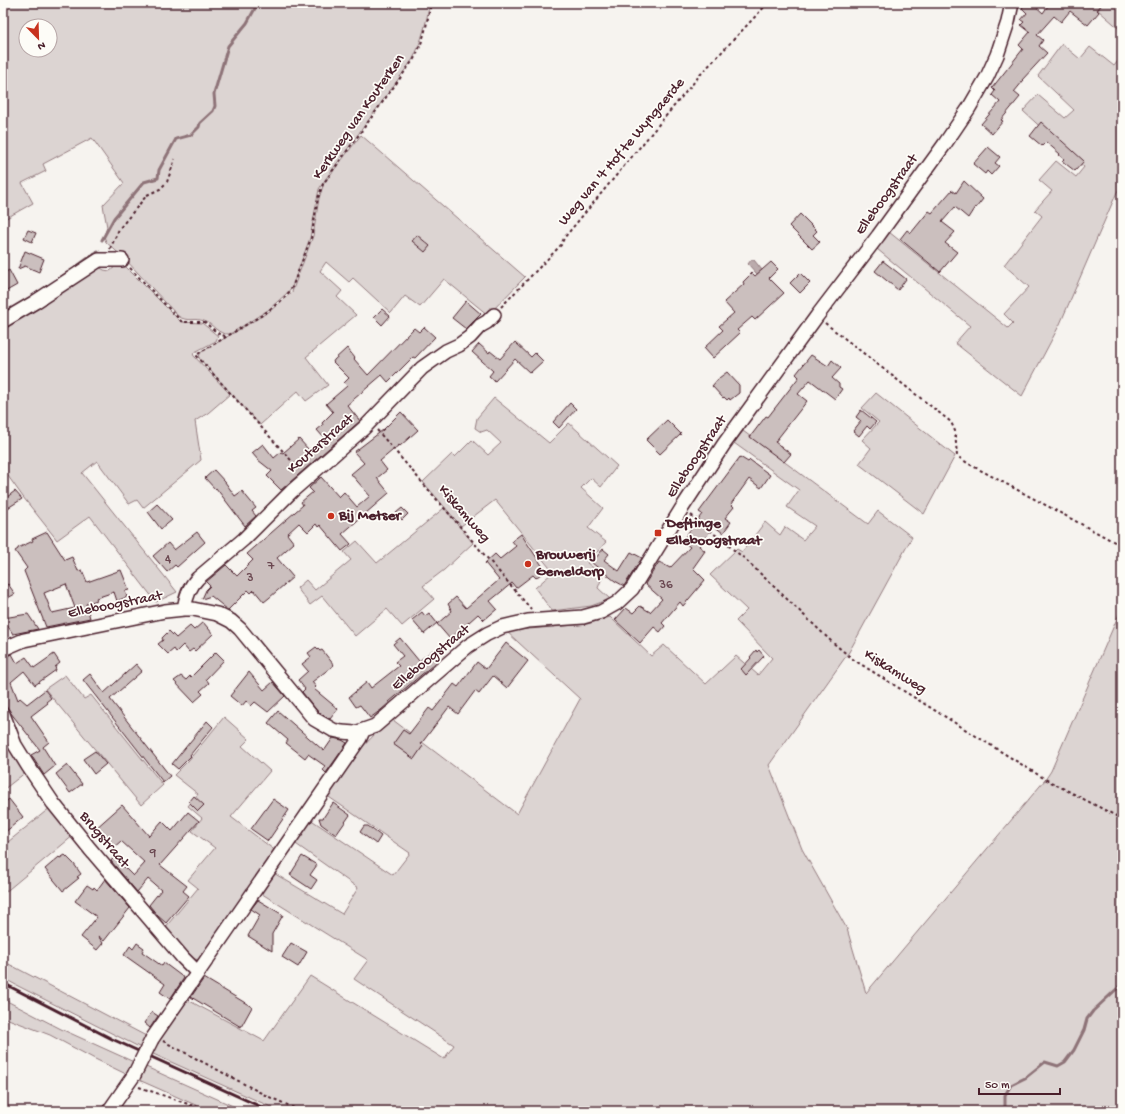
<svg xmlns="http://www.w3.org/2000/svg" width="1125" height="1114" font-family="'Gochi Hand',sans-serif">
	<rect width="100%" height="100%" fill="#f6f3ef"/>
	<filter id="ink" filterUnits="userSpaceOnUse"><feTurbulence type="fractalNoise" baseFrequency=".025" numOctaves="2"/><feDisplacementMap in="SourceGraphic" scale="8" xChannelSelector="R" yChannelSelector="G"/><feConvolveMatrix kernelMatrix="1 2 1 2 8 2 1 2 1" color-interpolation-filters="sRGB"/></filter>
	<g filter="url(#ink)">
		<path fill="#dcd4d2" stroke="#937a7e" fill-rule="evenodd" d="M 3,3 L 430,3 C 426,23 422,41 413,59 L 327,177 L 319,189 L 310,238 L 292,287 L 286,294 L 268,310 L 230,334 C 217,335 214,324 204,321 C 194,317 188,323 178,316 L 125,259 L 106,242 L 104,236 L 107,227 L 103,205 L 124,183 L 92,138 L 43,164 L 46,171 L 22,183 L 33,203 L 3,220 ZM 26,26 L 50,26 L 50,50 L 26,50 Z
			M 1098,3 L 1122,3 L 1122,31 L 1098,10 L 1101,6 Z
			M 1062,44 L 1080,59 L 1090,47 L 1114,66 L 1122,56 L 1122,185 L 1117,192 L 1060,324 L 1022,396 L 955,343 L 970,326 L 877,249 L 889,232 L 1008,328 L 1013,323 L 1004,314 L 1029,287 L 1004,265 L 1042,216 L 1035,210 L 1052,191 L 1039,180 L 1056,161 L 1076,177 L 1084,167 L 1023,111 L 1038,95 L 1065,118 L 1074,110 L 1038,76 Z
			M 361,135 L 525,277 L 488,315 L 444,279 L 420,307 L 405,296 L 391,313 L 353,278 L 349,282 L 326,262 L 320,271 L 342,291 L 337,297 L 356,315 L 306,357 L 328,385 L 306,401 L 298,391 L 260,425 L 199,358 L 200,353 L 270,311 L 292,292 L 313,236 L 319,198 L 324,183 Z
			M 121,262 L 181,322 L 202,323 L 218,336 L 216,341 L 193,353 L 194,356 L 230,394 L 208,413 L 195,421 L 201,460 L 143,508 L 137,500 L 129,504 L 97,461 L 82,473 L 177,592 L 156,602 L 90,516 L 57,540 L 23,497 L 3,469 L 3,324 L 99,267 L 104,270 L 110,271 Z
			M 876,393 L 955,456 L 924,514 L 859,464 L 871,448 L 862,440 L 879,422 L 862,408 Z
			M 494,398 L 549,443 L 569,423 L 617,466 L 601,487 L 591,478 L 581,488 L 603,508 L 588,528 L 606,542 L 587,563 L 603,575 L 598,588 L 610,599 L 591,606 L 552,611 L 535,588 L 553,572 L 495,500 L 461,526 L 423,482 L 452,454 L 455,457 L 472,440 L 488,455 L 501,443 L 487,430 L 481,432 L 475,428 L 477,418 Z
			M 743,431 L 868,524 L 878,511 L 912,537 L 849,652 L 769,765 L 802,849 L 847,929 L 866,993 L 1045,780 L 1051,771 L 1122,607 L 1122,1105 L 1109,1111 L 280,1111 L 151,1053 L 158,1039 L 186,999 L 264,1041 L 310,976 L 444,1059 L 454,1045 L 354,979 L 368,960 L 259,892 L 272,872 L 342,914 L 358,888 L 293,842 L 310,819 L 393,875 L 410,853 L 326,795 L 352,758 L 376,733 L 393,720 L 517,814 L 580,699 L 506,631 L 587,624 L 610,617 L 651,656 L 664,645 L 706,684 L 736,656 L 758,675 L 772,658 L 736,621 L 747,610 L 710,575 L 737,549 L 742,552 L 765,522 L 780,535 L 785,527 L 803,540 L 815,526 L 787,507 L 799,490 L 734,443 Z
			M 444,508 L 473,543 L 444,570 L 423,586 L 434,599 L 402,626 L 387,609 L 355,636 L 322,596 L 310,605 L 297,588 L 306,580 L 315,590 L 351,560 L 344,552 L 357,541 L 377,563 Z
			M 65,675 L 84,699 L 91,695 L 163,785 L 141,805 L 45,689 Z
			M 224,717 L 249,739 L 242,746 L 270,771 L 231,817 L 277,852 L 202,959 C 185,963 174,941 164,929 L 198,888 L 188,880 L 215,848 L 192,831 L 202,818 L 188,806 L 198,794 L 174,775 L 188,761 Z
			M 9,739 L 26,772 L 3,790 L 3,743 Z
			M 51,807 L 74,835 L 3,894 L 3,846 Z
			M 3,961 L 148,1037 L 141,1048 L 16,985 L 3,978 Z
			M 3,999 L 61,1029 L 136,1063 L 128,1075 L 93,1058 L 50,1035 L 3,1017 Z
			M 146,1067 L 244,1111 L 209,1111 L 139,1080 Z"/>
		<path fill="#bbabac" stroke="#8e7378" d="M 751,260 L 754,260 L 762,270 L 757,274 L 748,264 Z"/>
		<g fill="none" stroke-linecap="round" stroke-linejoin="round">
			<path stroke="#8e7378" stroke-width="3" d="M 102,240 L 114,218 L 144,182 L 158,178 L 159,170 L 176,139 L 191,135 L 199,127 L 200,123 L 213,111 L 215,106 L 214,94 L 228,46 L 247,23 L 258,3
				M 76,267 L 98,251
				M 60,278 L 67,273
				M 3,312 L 4,312
				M 1005,1111 L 1005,1095 L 1011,1085 L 1025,1078 L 1045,1062 L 1058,1066 L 1065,1062 L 1074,1050 L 1084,1030 L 1087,1019 L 1093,1011 L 1122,984"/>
		</g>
		<path fill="#cbbfbe" stroke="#4a1f2b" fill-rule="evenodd" d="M 1026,3 L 1032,3 L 1043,13 L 1050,3 L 1103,3 L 1097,10 L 1099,12 L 1088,25 L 1070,11 L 1061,22 L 1054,16 L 1037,35 L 1043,40 L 1039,46 L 1047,53 L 1022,80 L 1023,81 L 1014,92 L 1020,97 L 1001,120 L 1003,121 L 992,134 L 981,124 L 1000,102 L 992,95 L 995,91 L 992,88 L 1023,49 L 1019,45 L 1030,32 L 1021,25 L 1024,22 L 1021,20 L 1027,13 L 1022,8 Z
			M 1041,122 L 1084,161 L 1075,171 L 1062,161 L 1064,159 L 1059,155 L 1060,154 L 1046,142 L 1042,146 L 1030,136 Z
			M 988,147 L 1000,157 L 995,163 L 999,166 L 991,175 L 987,171 L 985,174 L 973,164 Z
			M 964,181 L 983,199 L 976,208 L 975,207 L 968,218 L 955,207 L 942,222 L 955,232 L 945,243 L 957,252 L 940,272 L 900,239 L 907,230 L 911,233 L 929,211 L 932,213 L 952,190 L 956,193 Z
			M 800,214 L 817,231 L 813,235 L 820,242 L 812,249 L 789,226 Z
			M 28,230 L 36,233 L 32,242 L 24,238 Z
			M 417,235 L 430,246 L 425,252 L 412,241 Z
			M 25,251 L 44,259 L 39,272 L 25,266 L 18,269 Z
			M 883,261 L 906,279 L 898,290 L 875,271 Z
			M 771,262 L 778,269 L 769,278 L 784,293 L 755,320 L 752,317 L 737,330 L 740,333 L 713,358 L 704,348 L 723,330 L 719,326 L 734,313 L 724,302 L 744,284 L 743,282 L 752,273 L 755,276 Z
			M 9,270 L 17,285 L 3,293 L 3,274 Z
			M 800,273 L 810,283 L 800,293 L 790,283 Z
			M 466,301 L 481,314 L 466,329 L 452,318 Z
			M 382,309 L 390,316 L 382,325 L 374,317 Z
			M 424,327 L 435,337 L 415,358 L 413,357 L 388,382 L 382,375 L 347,405 L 360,421 L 281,490 L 267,476 L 272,471 L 258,460 L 252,453 L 263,444 L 274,458 L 281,452 L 283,453 L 299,439 L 309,450 L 324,438 L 317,430 L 323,425 L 322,423 L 333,412 L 326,404 L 347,386 L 344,383 L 349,378 L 333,362 L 334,360 L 347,348 L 355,358 L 354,359 L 368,375 L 414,328 L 419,332 Z
			M 515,342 L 531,357 L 535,353 L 543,361 L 530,373 L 515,359 L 495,381 L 489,376 L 493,371 L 472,352 L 479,344 L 489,353 L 490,351 L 500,359 Z
			M 811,355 L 828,366 L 832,360 L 841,368 L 832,378 L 839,384 L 839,387 L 842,389 L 835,399 L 810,380 L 798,394 L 807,401 L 775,442 L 791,454 L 784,462 L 750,437 L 766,416 L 768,417 L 799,377 L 796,374 Z
			M 727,372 L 739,385 L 739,393 L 730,400 L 729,398 L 727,400 L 724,397 L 723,398 L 712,386 L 719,378 Z
			M 570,403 L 576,409 L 559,428 L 553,422 Z
			M 861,410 L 876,422 L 870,429 L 867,426 L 859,436 L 853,431 L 861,421 L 856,417 Z
			M 401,412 L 418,430 L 400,446 L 399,445 L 380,461 L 387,470 L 377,478 L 389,493 L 342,534 L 351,544 L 342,551 L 320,525 L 318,527 L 316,524 L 308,532 L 299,523 L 287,534 L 294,543 L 277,558 L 293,577 L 269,598 L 264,602 L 254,590 L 251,593 L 248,590 L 228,610 L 211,596 L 202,599 L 206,590 L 210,586 L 206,582 L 226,565 L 237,576 L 253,560 L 247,554 L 303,505 L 301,502 L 313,492 L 309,488 L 321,477 L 339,497 L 344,492 L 357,507 L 370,496 L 351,474 L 364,463 L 354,452 L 383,430 Z
			M 667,420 L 681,434 L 660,454 L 646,440 Z
			M 740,457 L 748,462 L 750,460 L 770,475 L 761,488 L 749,479 L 731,504 L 734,507 L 725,518 L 731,522 L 723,533 L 714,526 L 699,546 L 705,551 L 693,568 L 705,580 L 683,606 L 680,602 L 662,623 L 665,626 L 660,632 L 654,627 L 640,643 L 615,620 L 626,608 L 633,613 L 640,606 L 650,612 L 662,599 L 645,584 L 659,562 L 670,568 L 690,547 L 682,541 L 702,514 L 699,512 Z
			M 214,470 L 225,482 L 235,496 L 242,491 L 256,508 L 252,511 L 256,516 L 245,526 L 216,488 L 215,489 L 205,478 Z
			M 15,491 L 22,499 L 3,511 L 3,500 Z
			M 157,504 L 172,520 L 161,529 L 148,512 Z
			M 402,508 L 408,514 L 402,520 L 396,513 Z
			M 47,532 L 65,560 L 72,557 L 78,571 L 82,570 L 87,582 L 121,570 L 129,590 L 125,591 L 127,597 L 117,601 L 114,592 L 96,598 L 97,600 L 86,604 L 90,618 L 46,627 L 24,571 L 27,568 L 15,551 L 18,549 L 18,548 L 33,541 L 32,539 ZM 66,584 L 75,608 L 52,613 L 44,593 Z
			M 197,532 L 205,542 L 177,567 L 175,565 L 167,572 L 153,556 L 168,543 L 174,550 Z
			M 521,534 L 543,567 L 541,569 L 543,572 L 536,578 L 533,575 L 516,588 L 512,583 L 490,601 L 497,609 L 484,620 L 478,614 L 450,639 L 437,624 L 452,611 L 448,604 L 456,597 L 466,608 L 499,580 L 485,563 L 495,554 L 500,559 L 516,546 L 512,541 Z
			M 603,549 L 609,554 L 604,560 L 619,571 L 631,552 L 642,558 L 624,586 L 615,581 L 592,563 Z
			M 8,584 L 15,594 L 6,599 L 3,594 L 3,587 Z
			M 422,612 L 425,616 L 429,613 L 437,623 L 424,634 L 412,620 Z
			M 28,614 L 38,629 L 13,634 L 3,619 L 3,618 Z
			M 203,622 L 213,634 L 195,651 L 193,649 L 189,652 L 183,645 L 176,652 L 174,649 L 168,654 L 158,644 L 163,640 L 162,638 L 169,631 L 176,638 L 190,626 L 194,630 Z
			M 400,638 L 419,661 L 433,650 L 440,659 L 389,702 L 389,703 L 381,710 L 370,718 L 360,705 L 356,707 L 349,697 L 367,682 L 371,688 L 399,666 L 395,662 L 403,656 L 393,644 Z
			M 506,643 L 528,661 L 507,688 L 493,676 L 479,694 L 475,691 L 458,714 L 449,707 L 421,744 L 423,746 L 414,759 L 393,744 L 403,730 L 409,734 L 429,708 L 433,711 L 454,684 L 458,687 L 477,662 L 486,669 Z
			M 316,647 L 320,651 L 322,650 L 334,665 L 312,682 L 316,687 L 314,689 L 338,709 L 330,719 L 319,713 L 302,692 L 305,689 L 298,680 L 308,671 L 302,664 L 311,657 L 308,653 Z
			M 756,650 L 757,652 L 759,650 L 764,656 L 746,675 L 741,669 L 751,658 L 750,657 Z
			M 216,652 L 224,660 L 206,679 L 209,683 L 200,691 L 203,694 L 194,702 L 174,681 L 181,676 L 186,680 L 190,676 L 191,677 Z
			M 12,654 L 17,663 L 26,657 L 34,668 L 54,654 L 60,663 L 55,667 L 56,670 L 35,685 L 24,671 L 11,682 L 18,700 L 20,698 L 27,704 L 45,690 L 51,698 L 46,702 L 48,703 L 31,716 L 49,742 L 43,747 L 55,766 L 44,775 L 31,755 L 40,750 L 3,703 L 3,657 Z
			M 136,664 L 142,671 L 110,699 L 170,776 L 163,782 L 83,680 L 90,674 L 104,693 Z
			M 249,672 L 264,690 L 273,682 L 285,696 L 268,712 L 255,702 L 251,706 L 246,701 L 242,706 L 230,696 Z
			M 278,711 L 324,751 L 333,738 L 342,740 L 347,743 L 326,773 L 323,770 L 325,766 L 308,754 L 305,758 L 286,743 L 288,740 L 268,723 Z
			M 207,721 L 213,727 L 190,755 L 191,756 L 178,769 L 172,764 Z
			M 95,751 L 106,764 L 94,774 L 83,759 Z
			M 67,765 L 82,784 L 70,793 L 56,774 Z
			M 194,796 L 204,805 L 198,811 L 189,802 Z
			M 9,799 L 23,817 L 3,834 L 3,804 Z
			M 273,799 L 289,810 L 268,841 L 251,829 Z
			M 333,803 L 350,815 L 336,835 L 321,824 L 319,818 L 323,818 Z
			M 122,805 L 149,836 L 162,821 L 172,831 L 188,812 L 199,821 L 160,865 L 187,886 L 183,891 L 189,896 L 166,923 L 158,916 L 149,905 L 161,890 L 148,879 L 137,892 L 111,861 L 114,857 L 133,876 L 145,863 L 121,841 L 112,849 L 95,829 Z
			M 364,826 L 368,826 L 381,836 L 376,844 L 360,832 Z
			M 65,855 L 74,864 L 81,874 L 77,877 L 79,878 L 63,891 L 45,869 L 59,857 L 60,858 Z
			M 302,856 L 317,865 L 310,875 L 317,880 L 311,889 L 290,875 Z
			M 105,879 L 130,908 L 104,941 L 98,936 L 103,943 L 97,950 L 81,937 L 97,917 L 75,901 L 87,885 L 93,889 L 94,887 L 97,890 Z
			M 258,900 L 283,915 L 272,934 L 272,951 L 248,936 L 260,915 L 251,909 Z
			M 137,943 L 144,948 L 142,952 L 162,966 L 164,963 L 184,978 L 170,999 L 160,992 L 165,984 L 124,955 L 130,946 L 133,949 Z
			M 291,943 L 307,952 L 298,967 L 282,957 Z
			M 204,978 L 252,1007 L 241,1027 L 191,997 Z
			M 152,1012 L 158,1016 L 150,1028 L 144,1023 Z"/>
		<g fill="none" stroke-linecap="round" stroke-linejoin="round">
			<defs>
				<path id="minor" d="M 3,321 L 35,302 L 99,260 L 122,260
					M 184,609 C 186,597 189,587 198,578 L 244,539 L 292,491 L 364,428 L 422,368 L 446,351 L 459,345 L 470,337 L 480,326 L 487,322 L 494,315
					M 3,649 L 24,640 L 165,611 L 184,609 L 193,609 L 217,614 L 231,621 L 240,629 L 314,719 L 333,730 L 342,732 L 355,733 L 375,726 L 468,646 L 487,634 L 502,627 L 528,621 L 583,617 L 601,612 L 617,603 L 632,589 L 682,508 L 724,444 L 817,316 L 878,236 L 944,145 L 969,108 L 987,77 L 997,55 L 1008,22 L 1012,3
					M 3,714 L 15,745 L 28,766 L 53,803 L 90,849 L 183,958 L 198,973
					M 152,1039 L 360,738 L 363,731
					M 109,1111 L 134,1075"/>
			</defs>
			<use href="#minor" stroke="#4a1f2b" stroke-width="16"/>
			<path stroke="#4a1f2b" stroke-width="2" stroke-dasharray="3 3" stroke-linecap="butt" d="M 110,249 L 119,229 L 147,195 L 160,189 L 167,182 L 175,159
				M 130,268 L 182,322 L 204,322 L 219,334 L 225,336
				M 501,307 L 561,245 L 564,238 L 700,75 L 768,3
				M 825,323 L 951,422 L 955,431 L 957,456 L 969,464 L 1122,546
				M 377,430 L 531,609
				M 299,469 L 196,355 L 264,314 L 282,300 L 291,290 L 311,238 L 318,198 L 323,184 L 414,59 C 424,41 427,23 431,3
				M 691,515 L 745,559 L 832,642 L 854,660 L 1045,779 L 1122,819
				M 163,1041 L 265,1095 L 301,1111
				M 139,1087 L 208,1111"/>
			<use href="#minor" stroke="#fdfcf7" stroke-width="13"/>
			<path stroke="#4a1f2b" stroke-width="3" d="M 3,983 L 112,1039 L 270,1111"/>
			<defs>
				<path id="minor-bridge" d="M 134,1075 L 152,1039"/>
			</defs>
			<use href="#minor-bridge" stroke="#4a1f2b" stroke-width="16" stroke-linecap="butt"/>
			<use href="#minor-bridge" stroke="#fdfcf7" stroke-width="13"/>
		</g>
	</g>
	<g fill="#c8321e" stroke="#fdfcf7" stroke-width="1.5">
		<circle cx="331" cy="516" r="4"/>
		<rect x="654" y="529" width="8" height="8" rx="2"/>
		<circle cx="528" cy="564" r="4"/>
	</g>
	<g text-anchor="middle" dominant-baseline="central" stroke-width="3.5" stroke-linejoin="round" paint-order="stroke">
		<g font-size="13" fill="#6a4750">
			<text x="168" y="559">4</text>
			<text x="271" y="566">7</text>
			<text x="250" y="578">3</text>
			<text x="666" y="585">36</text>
			<text x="153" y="853">9</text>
		</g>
		<g font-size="15" fill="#4a1f2b" stroke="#fdfcf7">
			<text transform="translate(359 117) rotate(-55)">Kerkweg van Kouterken</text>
			<text transform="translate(622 152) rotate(-50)">Weg van 't Hof te Wyngaerde</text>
			<text transform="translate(887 195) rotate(-54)">Elleboogstraat</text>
			<text transform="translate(321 444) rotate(-41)">Kouterstraat</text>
			<text transform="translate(697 457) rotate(-56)">Elleboogstraat</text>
			<text transform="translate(464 514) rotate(49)">Kiskamweg</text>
			<text transform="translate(115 605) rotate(-11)">Elleboogstraat</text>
			<text transform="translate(431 658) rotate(-39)">Elleboogstraat</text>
			<text transform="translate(895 672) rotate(32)">Kiskamweg</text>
			<text transform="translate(104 840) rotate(50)">Brugstraat</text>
		</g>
		<g font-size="15" font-weight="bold" fill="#4a1f2b" stroke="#fdfcf7" text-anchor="start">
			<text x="339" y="516">Bij Metser</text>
			<text x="666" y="524">Deftinge<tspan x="666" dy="17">Elleboogstraat</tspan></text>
			<text x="536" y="555">Brouwerij<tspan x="536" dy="17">Gemeldorp</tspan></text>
		</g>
	</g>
	<rect width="1125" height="1114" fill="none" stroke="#fdfcf7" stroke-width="16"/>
	<rect x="8" y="8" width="1109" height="1098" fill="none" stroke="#4a1f2b" stroke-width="1.5" filter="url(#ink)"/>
	<g transform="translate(38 38) rotate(157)"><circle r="19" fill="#fdfcf7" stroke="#b5a4a5"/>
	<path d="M0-3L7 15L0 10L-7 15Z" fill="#c8321e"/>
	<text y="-6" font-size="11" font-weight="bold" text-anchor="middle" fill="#4a1f2b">N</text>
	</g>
	<path d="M979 1088v6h81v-6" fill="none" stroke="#4a1f2b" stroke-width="2"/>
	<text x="985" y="1088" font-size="12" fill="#4a1f2b" stroke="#fdfcf7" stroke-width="3" paint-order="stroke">50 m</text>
</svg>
